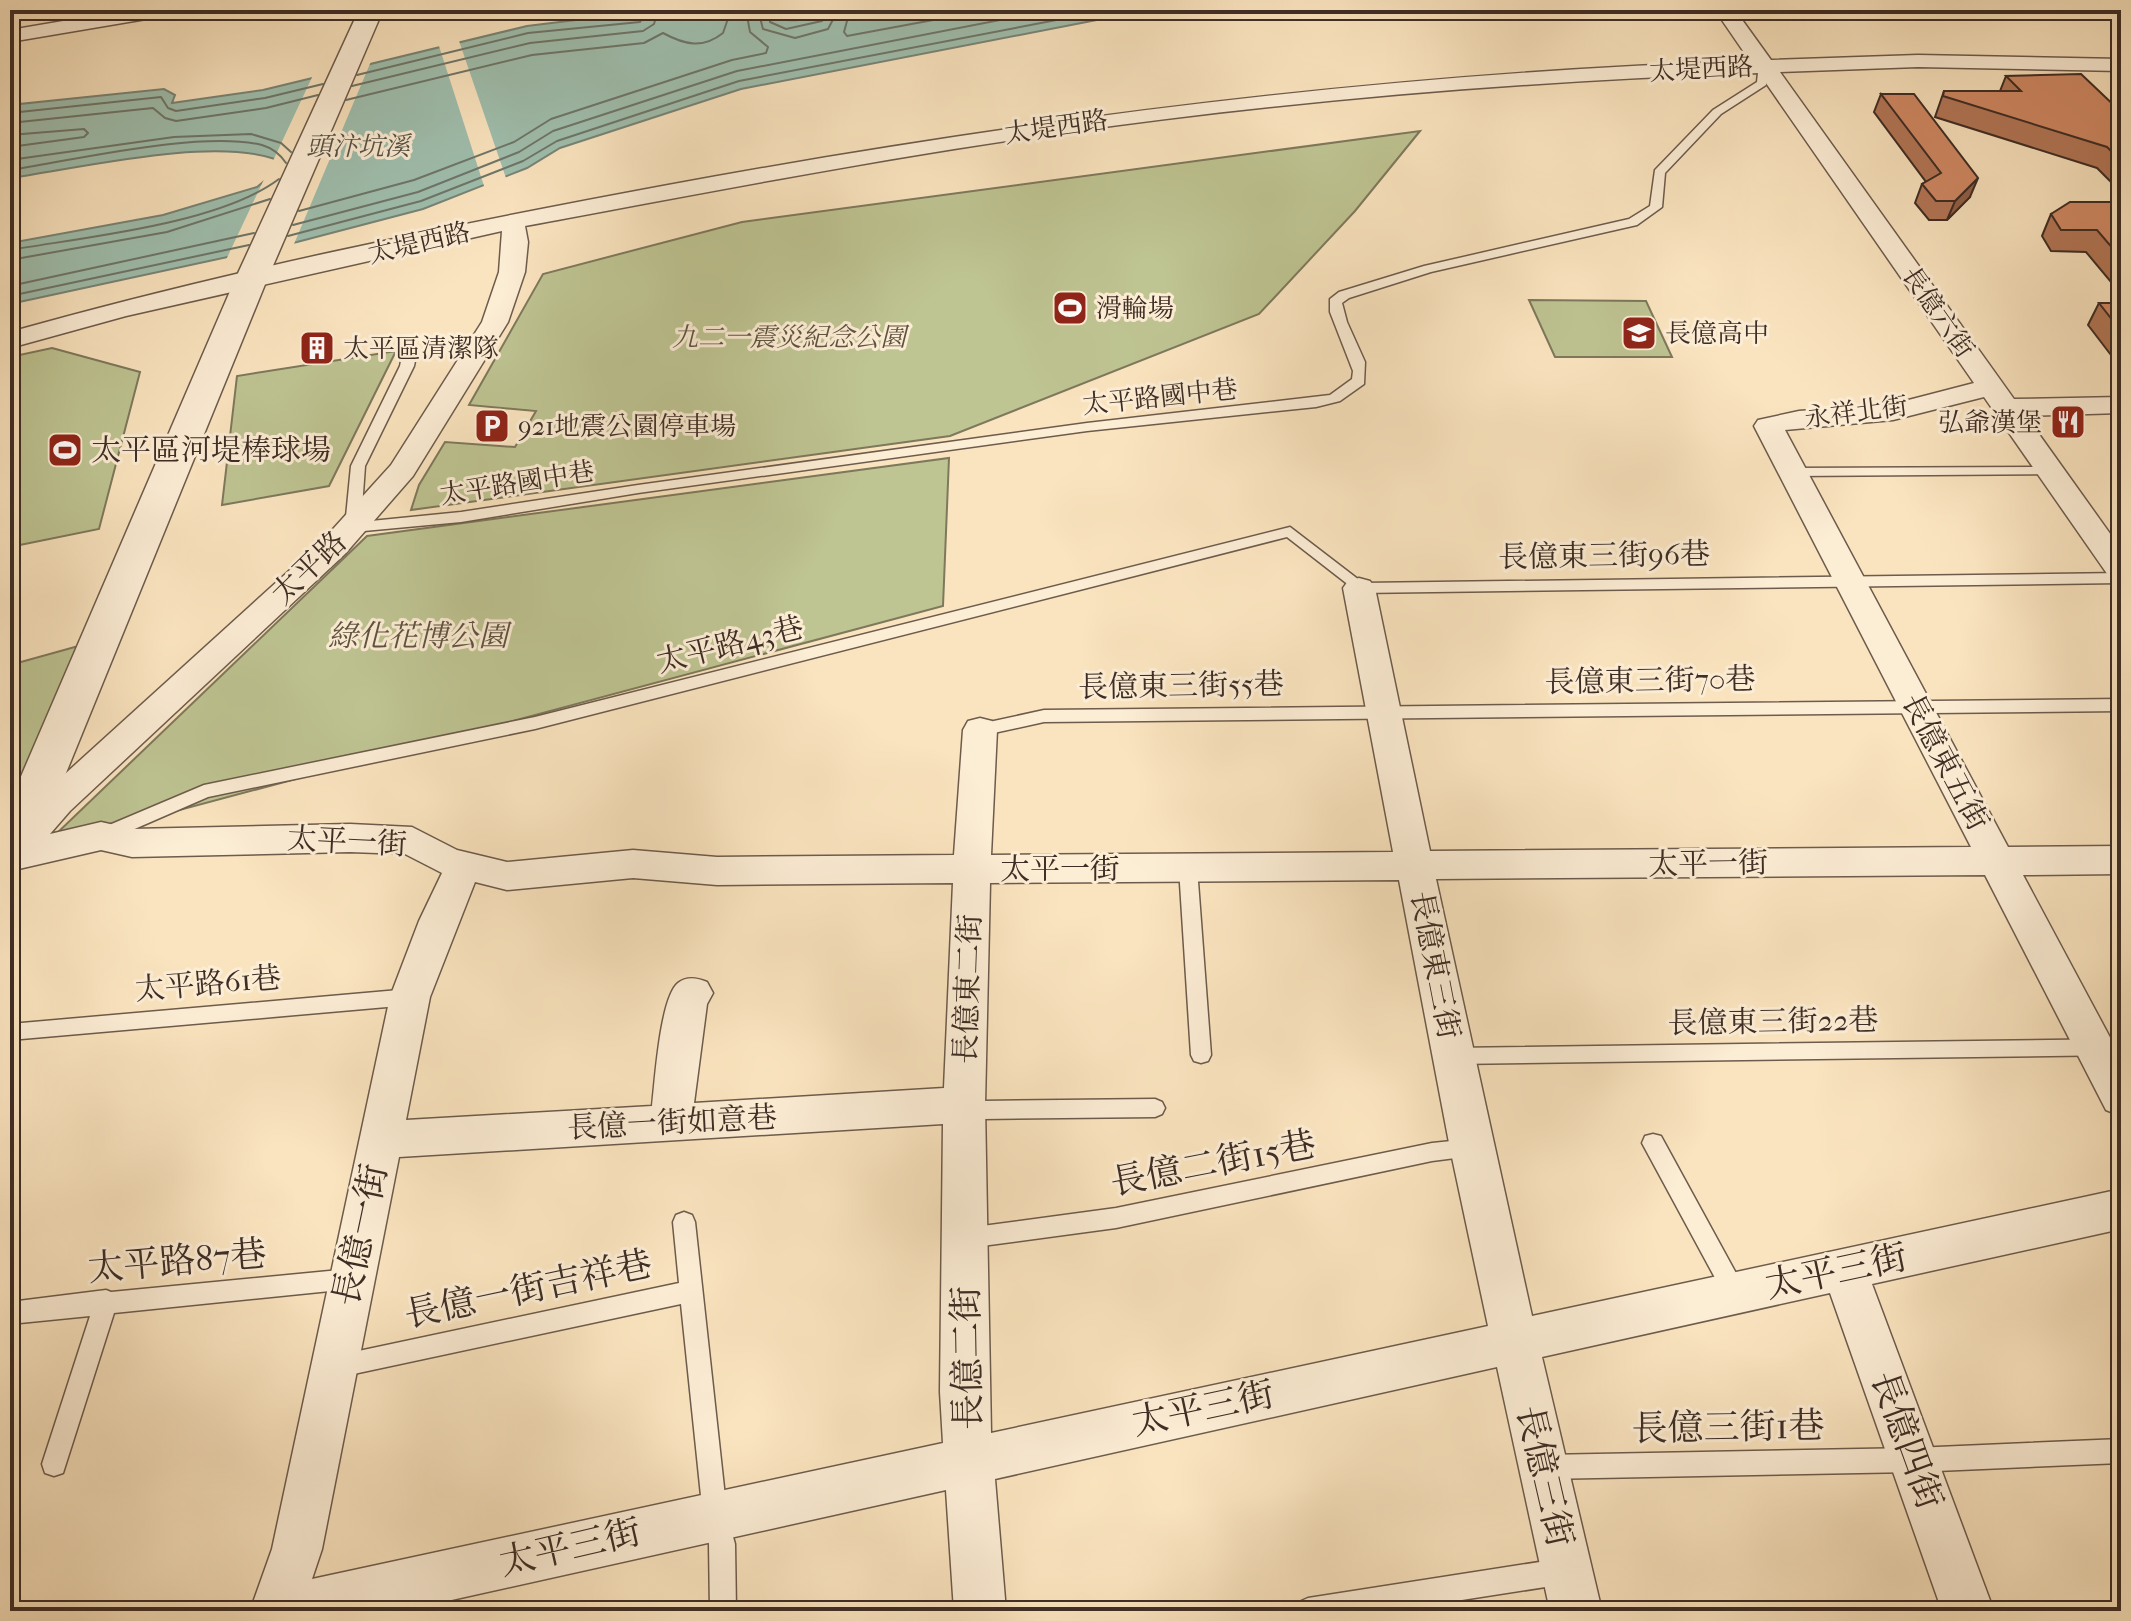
<svg xmlns="http://www.w3.org/2000/svg" width="2131" height="1621" font-family="'IM FELL French Canon','Noto Serif TC',serif">
	<rect width="100%" height="100%" fill="#fae4bf"/>
	<filter id="stains"><feTurbulence type="fractalNoise" baseFrequency=".0025" numOctaves="4"/><feColorMatrix values="0 0 0 0 .2 0 0 0 0 .09 0 0 0 0 .02 0 0 0 .5 -.17"/></filter>
	<radialGradient id="worn" r=".72"><stop offset=".6" stop-color="#630" stop-opacity="0"/><stop offset="1" stop-color="#630" stop-opacity=".3"/></radialGradient>
	<path fill="#bec492" stroke="#7e785c" stroke-width="2" d="M 1420,131 L 1355,211 L 1259,314 L 950,436 L 411,510 L 419,485 L 445,442 L 515,447 L 536,411 L 469,405 L 543,274 L 742,222 Z
		M 1529,300 L 1646,301 L 1672,357 L 1555,357 Z
		M 52,348 L 140,372 L 99,529 L 10,547 L 10,357 Z
		M 396,351 L 329,486 L 222,505 L 237,376 Z
		M 949,458 L 943,606 L 101,831 L 56,834 L 367,536 Z
		M 82,645 L 10,835 L 10,665 Z"/>
	<path fill="#9fbfae" stroke="#788577" stroke-width="2" d="M 658,10 L 681,10 L 693,16 L 711,10 L 778,10 L 775,17 C 795,25 811,17 830,10 L 1226,10 L 1107,18 L 741,89 L 560,148 L 527,168 L 423,209 L 297,242 L 10,304 L 10,243 L 163,215 L 257,187 L 280,168 L 275,159 C 210,137 81,168 10,178 L 10,105 L 164,89 L 175,95 L 172,103 L 263,90 L 527,26 Z"/>
	<path fill="#fae4bf" d="M 458,38 L 507,181 L 485,189 L 438,43 Z
		M 372,59 L 294,244 L 299,246 L 225,262 L 267,173 L 275,167 L 272,163 L 314,73 Z"/>
	<g fill="none" stroke-linecap="round" stroke-linejoin="round">
		<path stroke="#6e766a" stroke-width="2" d="M 758,10 L 763,29 L 795,38 L 828,29 L 838,10
			M 769,10 L 770,22 L 786,29 L 822,21 L 828,10
			M 850,10 L 844,32 L 847,36 L 987,10
			M 357,75 L 528,33 L 640,22 L 648,10
			M 352,86 L 530,43 L 643,31 L 654,24 L 658,10
			M 346,100 L 532,55 L 644,43 L 663,33 C 685,45 703,49 723,33 L 731,10
			M 10,113 L 161,97 L 168,108 L 176,111 L 265,98 L 323,84
			M 10,123 L 153,108 L 165,118 L 176,121 L 266,108 L 318,95
			M 10,135 L 84,129 L 88,133 L 84,137 L 10,147
			M 10,160 L 174,137 L 251,134 L 281,143 L 291,152
			M 10,170 C 74,160 202,130 262,145 C 272,148 280,154 286,163
			M 299,211 L 414,180 L 514,142 L 551,119 L 732,60 L 766,53 L 768,47 L 750,32 L 746,10
			M 293,225 L 418,192 L 519,152 L 553,131 L 737,71 L 1052,10
			M 288,236 L 421,201 L 523,161 L 557,141 L 739,81 L 1109,10
			M 10,250 C 85,237 219,224 279,179
			M 10,260 L 167,232 L 270,199
			M 10,286 L 254,233
			M 10,296 L 249,245"/>
		<defs>
			<path id="service" d="M 1759,63 L 1768,65 L 1766,85 L 1721,114 L 1665,173 L 1662,207 L 1637,225 L 1431,272 L 1349,298 L 1342,303 L 1347,322 L 1365,362 L 1364,384 L 1340,401 L 1316,407 L 1087,431 L 638,493 L 461,522 L 353,532 L 345,527 L 351,466 L 400,366 L 403,351 L 410,347 L 417,351 L 414,366 L 365,466 L 361,522 L 461,512 L 638,485 L 1087,423 L 1330,395 L 1352,379 L 1353,371 L 1330,312 L 1330,299 L 1339,292 L 1424,266 L 1629,219 L 1650,206 L 1655,170 L 1713,110 L 1757,82 Z
				M 2052,467 L 2057,468 L 2057,474 L 1793,476 L 1786,472 L 1793,468 Z
				M 1290,527 L 1363,583 L 2121,573 L 2121,583 L 1359,593 L 1287,537 L 535,729 L 208,797 L 107,841 L 95,841 L 92,836 L 95,831 L 204,785 L 535,717 Z
				M 2121,699 L 2121,711 L 1044,722 L 980,736 L 971,730 L 980,724 L 1044,710 Z
				M 1188,861 L 1195,863 L 1197,868 L 1211,1055 L 1208,1061 L 1201,1063 L 1194,1061 L 1191,1055 L 1179,868 L 1181,863 Z
				M 410,989 L 417,991 L 420,997 L 417,1003 L 410,1005 L 10,1040 L 10,1024 Z
				M 2121,1039 L 2121,1055 L 1453,1064 L 1446,1062 L 1443,1056 L 1446,1050 L 1453,1048 Z
				M 964,1096 L 982,1101 L 1155,1099 L 1162,1102 L 1165,1108 L 1162,1114 L 1155,1117 L 982,1119 L 957,1111 L 954,1105 L 957,1099 Z
				M 1653,1134 L 1661,1136 L 1743,1286 L 1746,1293 L 1743,1300 L 1735,1304 L 1727,1300 L 1642,1143 L 1645,1136 Z
				M 1471,1139 L 1479,1141 L 1482,1148 L 1479,1155 L 1432,1161 L 1116,1228 L 967,1248 L 959,1245 L 956,1238 L 959,1231 L 967,1228 L 1116,1208 L 1432,1143 Z
				M 684,1212 L 692,1215 L 695,1222 L 727,1515 L 735,1544 L 736,1611 L 710,1611 L 709,1544 L 703,1515 L 681,1304 L 335,1378 L 327,1375 L 323,1367 L 327,1359 L 335,1356 L 679,1283 L 673,1222 L 676,1215 Z
				M 350,1269 L 358,1272 L 361,1279 L 358,1286 L 350,1289 L 114,1313 L 63,1473 L 54,1476 L 45,1473 L 42,1464 L 90,1316 L 10,1324 L 10,1302 L 106,1290 L 111,1292 Z
				M 2121,1439 L 2121,1463 L 1914,1472 L 1544,1479 L 1535,1476 L 1532,1467 L 1535,1458 L 1544,1455 L 1914,1448 Z
				M 1565,1558 L 1574,1562 L 1578,1571 L 1574,1580 L 1565,1584 L 1391,1611 L 1295,1611 L 1299,1602 L 1308,1598 Z"/>
			<path id="minor" d="M 128,10 L 174,10 L 164,16 L 10,42 L 10,30 Z
				M 1715,10 L 1735,10 L 1771,60 L 1918,55 L 2121,59 L 2121,71 L 1918,67 L 1780,72 L 2014,399 L 2121,397 L 2121,413 L 2026,416 L 2121,549 L 2121,581 L 2110,578 L 1984,397 L 1893,420 L 1785,430 L 2008,847 L 2121,846 L 2121,874 L 2023,875 L 2121,1058 L 2121,1116 L 2106,1110 L 1985,875 L 1436,879 L 1532,1316 L 2121,1189 L 2121,1229 L 1872,1284 L 1994,1611 L 1942,1611 L 1830,1293 L 1542,1357 L 1602,1611 L 1550,1611 L 1497,1367 L 995,1479 L 1006,1611 L 954,1611 L 946,1490 L 402,1611 L 250,1611 L 272,1549 L 390,997 L 419,921 L 442,873 L 405,854 L 350,852 L 132,857 L 101,850 L 10,871 L 10,831 L 44,793 L 323,540 L 391,465 L 482,322 L 499,272 L 502,231 L 126,316 L 10,348 L 10,332 C 226,271 447,226 668,185 C 1026,119 1386,73 1750,61 ZM 1759,73 L 1974,383 L 1893,404 L 1799,411 L 1758,420 L 1754,426 L 1971,847 L 1430,851 L 1375,588 L 1370,581 L 1359,578 L 1348,581 L 1343,588 L 1393,852 L 991,855 L 997,730 L 992,721 L 980,718 L 968,721 L 963,730 L 954,855 L 717,857 L 633,850 L 507,862 L 457,850 L 412,827 L 350,824 L 132,829 L 101,822 L 50,834 L 70,811 L 345,554 L 413,476 L 508,322 L 525,272 L 528,242 L 525,226 C 703,193 882,158 1061,133 C 1292,100 1526,81 1759,73 ZM 633,878 L 717,885 L 953,883 L 944,1088 L 694,1103 L 707,1004 L 713,993 L 707,982 C 697,978 687,976 678,983 C 660,998 655,1081 652,1106 L 406,1120 L 430,997 L 475,882 L 507,890 ZM 1399,880 L 1450,1148 L 1488,1326 L 991,1433 L 985,1105 L 990,883 ZM 943,1124 L 940,1392 L 943,1443 L 312,1579 L 322,1549 L 399,1157 Z"/>
			<path id="tertiary" d="M 359,10 L 383,10 L 266,282 L 33,854 L 26,866 L 10,871 L 10,802 L 234,282 Z"/>
		</defs>
		<use href="#service" stroke="#6d5b4c" stroke-width="3"/>
		<use href="#minor" stroke="#6d5b4c" stroke-width="3"/>
		<use href="#tertiary" stroke="#6d5b4c" stroke-width="3"/>
		<use href="#service" fill="#fcedd5" fill-rule="evenodd"/>
		<use href="#minor" fill="#fcedd5" fill-rule="evenodd"/>
		<use href="#tertiary" fill="#fcedd5" fill-rule="evenodd"/>
	</g>
	<path fill="#b37656" stroke="#3e2d25" stroke-width="2" d="M 2006,76 L 2121,112 L 2121,192 L 2097,168 L 1935,117 L 1944,91 L 2000,91 Z
		M 1881,94 L 1970,197 L 1947,220 L 1929,220 L 1915,203 L 1922,184 L 1926,182 L 1874,112 Z
		M 2121,202 L 2121,294 L 2086,252 L 2051,251 L 2042,236 L 2051,214 Z
		M 2121,301 L 2121,368 L 2088,325 L 2099,303 L 2120,303 Z"/>
	<path fill="#926046" stroke="#3e2d25" stroke-width="2" d="M 1978,178 L 1970,197 L 1947,220 L 1955,201 Z"/>
	<path fill="#d08964" stroke="#3e2d25" stroke-width="2" d="M 2081,74 L 2121,112 L 2121,161 L 2107,147 L 1943,96 L 1944,91 L 2021,91 L 2006,76 Z
		M 1881,94 L 1914,94 L 1978,178 L 1955,201 L 1936,201 L 1922,184 L 1941,173 Z
		M 2070,202 L 2121,202 L 2121,258 L 2097,230 L 2061,230 L 2051,214 Z
		M 2099,303 L 2121,303 L 2121,331 Z"/>
	<defs>
		<symbol id="stadium-square" viewBox="-11 -11 22 22"><rect x="-9" y="-9" width="18" height="18" rx="4" fill="#8f2418" stroke="#fcedd5"/><path d="M0-5a6.5 5 0 1 0 0 10a6.5 5 0 1 0 0-10ZM-3.5-1.8h7v3.6h-7Z" fill="#fff"/></symbol>
		<symbol id="school-square" viewBox="-11 -11 22 22"><rect x="-9" y="-9" width="18" height="18" rx="4" fill="#8f2418" stroke="#fcedd5"/><path d="M0-5L7-2L0 1L-7-2ZM-4 1L0 2.5L4 1V4Q0 6-4 4Z" fill="#fff"/></symbol>
		<symbol id="building-square" viewBox="-11 -11 22 22"><rect x="-9" y="-9" width="18" height="18" rx="4" fill="#8f2418" stroke="#fcedd5"/><path d="M-4-6H4V6H1V3H-1V6H-4ZM-2.5-4.3h1.7v1.8h-1.7ZM.8-4.3h1.7v1.8H.8ZM-2.5-1h1.7V.8h-1.7ZM.8-1h1.7V.8H.8Z" fill="#fff"/></symbol>
		<symbol id="restaurant-square" viewBox="-11 -11 22 22"><rect x="-9" y="-9" width="18" height="18" rx="4" fill="#8f2418" stroke="#fcedd5"/><path d="M-5-6h1v4h1v-4h1v4h1v-4h1v5L-1.5 .5V6h-2V.5L-5-1ZM5-6V6H3V1.5H1.5Q1.5-4 5-6Z" fill="#fff"/></symbol>
		<symbol id="parking-square" viewBox="-11 -11 22 22"><rect x="-9" y="-9" width="18" height="18" rx="4" fill="#8f2418" stroke="#fcedd5"/><path d="M-3.5-5.5H1a3.5 3.5 0 0 1 0 7H-1V5.5H-3.5ZM-1-3.4V-.6H.8a1.4 1.4 0 0 0 0-2.8Z" fill="#fff"/></symbol>
	</defs>
	<g fill-rule="evenodd">
		<use href="#stadium-square" x="1050" y="288" width="40" height="40"/>
		<use href="#school-square" x="1619" y="313" width="40" height="40"/>
		<use href="#building-square" x="297" y="328" width="40" height="40"/>
		<use href="#restaurant-square" x="2048" y="402" width="40" height="40"/>
		<use href="#parking-square" x="472" y="406" width="40" height="40"/>
		<use href="#stadium-square" x="45" y="430" width="40" height="40"/>
	</g>
	<g text-anchor="middle" dominant-baseline="central" stroke-width="6" stroke-linejoin="round" paint-order="stroke">
		<g font-size="26" fill="#3e2d25" stroke="#fcedd5">
			<text transform="translate(1701 69) rotate(-3)">太堤西路</text>
			<text transform="translate(1056 127) rotate(-8)">太堤西路</text>
			<text transform="translate(419 243) rotate(-13)">太堤西路</text>
			<text transform="translate(1938 312) rotate(55)">長億六街</text>
			<text transform="translate(1160 397) rotate(-6)">太平路國中巷</text>
			<text transform="translate(1856 412) rotate(-7)">永祥北街</text>
			<text transform="translate(517 483) rotate(-9)">太平路國中巷</text>
		</g>
		<g font-size="26" font-style="italic" fill="#565247" stroke="#fcedd5">
			<text x="358" y="146">頭汴坑溪</text>
		</g>
		<g font-size="26" fill="#3e2d25" stroke="#fcedd5" text-anchor="start">
			<text x="1096" y="308">滑輪場</text>
			<text x="1665" y="333">長億高中</text>
			<text x="343" y="348">太平區清潔隊</text>
			<text x="2042" y="422" text-anchor="end">弘爺漢堡</text>
			<text x="518" y="426">921地震公園停車場</text>
		</g>
		<g font-size="26" font-style="italic" fill="#5e5340" stroke="#fcedd5">
			<text x="789" y="337">九二一震災紀念公園</text>
		</g>
		<g font-size="30" fill="#3e2d25" stroke="#fcedd5" text-anchor="start">
			<text x="91" y="450">太平區河堤棒球場</text>
		</g>
		<g font-size="30" fill="#3e2d25" stroke="#fcedd5">
			<text transform="translate(1604 556) rotate(-1)">長億東三街96巷</text>
			<text transform="translate(309 568) rotate(-44)">太平路</text>
			<text transform="translate(730 645) rotate(-14)">太平路43巷</text>
			<text transform="translate(1650 681) rotate(-1)">長億東三街70巷</text>
			<text transform="translate(1181 686) rotate(-1)">長億東三街55巷</text>
			<text transform="translate(1945 762) rotate(62)">長億東五街</text>
			<text transform="translate(347 842) rotate(3)">太平一街</text>
			<text transform="translate(1708 864) rotate(-1)">太平一街</text>
			<text x="1060" y="869">太平一街</text>
			<text transform="translate(1435 965) rotate(79)">長億東三街</text>
			<text transform="translate(208 984) rotate(-5)">太平路61巷</text>
			<text transform="translate(968 989) rotate(-88)">長億東二街</text>
			<text transform="translate(1773 1022) rotate(-1)">長億東三街22巷</text>
			<text transform="translate(672 1123) rotate(-3)">長億一街如意巷</text>
		</g>
		<g font-size="30" font-style="italic" fill="#5e5340" stroke="#fcedd5">
			<text x="418" y="636">綠化花博公園</text>
		</g>
		<g font-size="36" fill="#3e2d25" stroke="#fcedd5">
			<text transform="translate(1213 1163) rotate(-11)">長億二街15巷</text>
			<text transform="translate(360 1235) rotate(-78)">長億一街</text>
			<text transform="translate(177 1261) rotate(-5)">太平路87巷</text>
			<text transform="translate(1836 1271) rotate(-12)">太平三街</text>
			<text transform="translate(528 1289) rotate(-12)">長億一街吉祥巷</text>
			<text transform="translate(967 1358) rotate(-91)">長億二街</text>
			<text transform="translate(1203 1408) rotate(-12)">太平三街</text>
			<text transform="translate(1728 1427) rotate(-1)">長億三街1巷</text>
			<text transform="translate(1907 1440) rotate(70)">長億四街</text>
			<text transform="translate(1545 1476) rotate(77)">長億三街</text>
			<text transform="translate(570 1547) rotate(-13)">太平三街</text>
		</g>
	</g>
	<rect width="2131" height="1621" fill="none" stroke="#fae4bf" stroke-width="40"/>
	<rect x="12" y="12" width="2107" height="1597" fill="none" stroke="#3e2d25" stroke-width="4"/>
	<rect x="20" y="20" width="2091" height="1581" fill="none" stroke="#3e2d25" stroke-width="2"/>
	<rect width="100%" height="100%" filter="url(#stains)"/>
	<rect width="100%" height="100%" fill="url(#worn)"/>
</svg>
